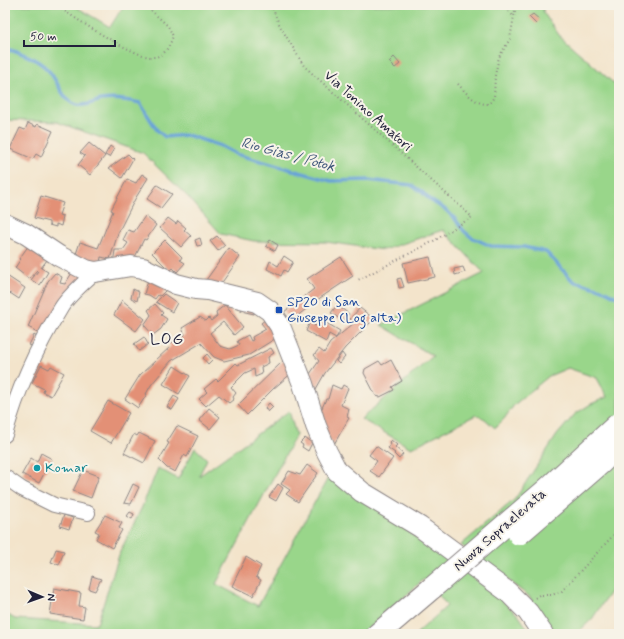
<svg xmlns="http://www.w3.org/2000/svg" width="624" height="639" font-family="Mynerve,sans-serif">
	<rect width="100%" height="100%" fill="#f7f3e8"/>
	<filter id="ink" filterUnits="userSpaceOnUse"><feTurbulence type="fractalNoise" baseFrequency=".025" numOctaves="2"/><feDisplacementMap in="SourceGraphic" scale="8" xChannelSelector="R" yChannelSelector="G"/><feConvolveMatrix kernelMatrix="1 2 1 2 8 2 1 2 1" color-interpolation-filters="sRGB"/></filter>
	<filter id="wash" filterUnits="userSpaceOnUse"><feTurbulence type="fractalNoise" baseFrequency=".012" numOctaves="4" result="noise"/><feDisplacementMap in="SourceGraphic" scale="16" xChannelSelector="R" yChannelSelector="G"/><feGaussianBlur stdDeviation="0.9" result="paint"/><feColorMatrix in="noise" values="0 0 0 0 0 0 0 0 0 0 0 0 0 0 0 0 0 1.4 0 .05"/><feComposite in="paint" operator="in"/></filter>
	<g filter="url(#wash)">
		<rect width="100%" height="100%" fill="#f3e4cb"/>
		<path fill="#99d68a" stroke="#5e7c62" d="M 5,5 L 73,5 L 110,27 L 124,5 L 544,5 L 543,12 L 559,35 L 619,88 L 619,579 L 592,619 L 577,633 L 552,634 L 541,621 L 530,597 L 461,545 L 515,499 L 557,435 L 575,414 L 591,404 L 607,397 L 597,378 L 568,368 L 549,376 L 514,405 L 504,419 L 495,428 L 485,419 L 476,415 L 411,448 L 361,419 L 433,356 L 381,325 L 484,273 L 443,230 L 384,250 L 326,242 L 254,241 L 221,234 L 189,198 L 143,153 L 57,122 L 5,120 Z
			M 289,411 L 296,435 L 216,584 L 258,606 L 329,476 L 376,498 L 419,541 L 444,556 L 496,595 L 519,616 L 531,634 L 520,634 L 505,630 L 496,634 L 416,634 L 447,606 L 442,599 L 424,579 L 371,627 L 359,634 L 5,634 L 5,613 L 15,619 L 97,624 L 120,552 L 142,507 L 158,468 L 178,479 L 195,448 L 207,459 L 199,476 Z"/>
		<g fill="none" stroke-linecap="round" stroke-linejoin="round">
			<path stroke="#68a2d8" stroke-width="3.5" d="M 5,53 L 11,49 C 24,54 39,60 48,70 C 58,80 62,101 77,105 C 85,107 94,102 101,100 C 114,98 128,100 140,103 L 157,130 L 165,137 L 187,135 L 221,146 L 236,154 L 331,181 L 368,180 L 411,185 L 422,192 L 430,200 L 446,210 L 455,219 L 464,231 L 471,237 L 491,246 L 524,247 L 546,252 L 573,281 L 601,289 L 619,298"/>
		</g>
		<g id="blocks">
			<path fill="#e39076" d="M 533,14 L 540,20 L 536,24 L 529,17 Z
				M 394,57 L 400,64 L 395,68 L 389,62 Z
				M 28,123 L 36,127 L 37,124 L 53,131 L 41,157 L 36,154 L 33,159 L 10,149 L 20,128 L 25,130 Z
				M 89,143 L 105,156 L 90,175 L 78,165 L 85,156 L 80,153 Z
				M 110,146 L 114,149 L 109,157 L 105,155 Z
				M 128,154 L 133,159 L 122,178 L 109,168 Z
				M 142,174 L 148,178 L 135,199 L 118,233 L 110,259 L 101,257 L 99,268 L 74,260 L 80,242 L 98,248 L 113,211 L 111,210 L 127,179 L 136,183 Z
				M 157,185 L 172,194 L 161,208 L 147,199 Z
				M 41,196 L 63,203 L 59,215 L 63,216 L 61,226 L 56,224 L 56,227 L 49,225 L 49,222 L 34,218 Z
				M 145,216 L 156,225 L 146,240 L 144,239 L 133,261 L 113,264 L 115,250 L 123,250 L 128,243 L 123,240 L 128,230 L 134,232 Z
				M 168,218 L 176,224 L 178,221 L 186,228 L 184,230 L 191,236 L 181,247 L 160,228 Z
				M 217,236 L 225,245 L 218,251 L 210,241 Z
				M 200,238 L 202,245 L 197,246 L 195,240 Z
				M 165,240 L 182,257 L 180,260 L 185,263 L 177,272 L 173,268 L 170,271 L 152,253 Z
				M 270,240 L 278,245 L 275,251 L 266,246 Z
				M 29,245 L 47,260 L 41,268 L 48,272 L 40,285 L 31,280 L 38,271 L 37,270 L 29,279 L 15,268 L 20,260 L 19,259 Z
				M 229,248 L 240,257 L 218,288 L 206,280 Z
				M 284,256 L 293,262 L 287,272 L 284,270 L 281,276 L 267,269 L 270,261 L 278,266 Z
				M 341,257 L 353,276 L 320,298 L 291,321 L 284,312 L 314,289 L 307,279 Z
				M 430,257 L 435,277 L 408,283 L 403,263 Z
				M 463,267 L 465,272 L 455,275 L 454,269 Z
				M 75,268 L 85,275 L 43,335 L 28,327 L 48,281 L 55,273 L 62,277 L 60,283 L 65,284 Z
				M 150,274 L 168,288 L 160,296 L 158,295 L 155,299 L 149,295 L 144,294 Z
				M 7,276 L 25,288 L 19,299 L 10,293 L 5,298 L 5,279 Z
				M 401,278 L 404,287 L 399,288 L 397,279 Z
				M 133,289 L 139,292 L 137,301 L 131,298 Z
				M 164,294 L 177,303 L 172,312 L 156,302 Z
				M 122,300 L 145,319 L 136,331 L 114,315 Z
				M 243,302 L 255,305 L 254,314 L 241,311 Z
				M 155,304 L 163,313 L 161,315 L 167,319 L 161,329 L 153,335 L 144,325 L 151,315 L 148,310 Z
				M 225,305 L 243,327 L 234,335 L 223,322 L 210,333 L 220,346 L 230,349 L 239,345 L 237,341 L 248,335 L 251,341 L 253,340 L 252,337 L 266,329 L 261,323 L 270,316 L 281,335 L 249,355 L 224,361 L 214,357 L 201,343 L 171,361 L 151,385 L 146,394 L 147,394 L 138,408 L 125,399 L 140,375 L 171,346 L 169,344 L 185,335 L 182,328 L 200,317 L 206,321 L 209,318 L 211,321 L 217,316 L 216,312 Z
				M 337,305 L 349,314 L 343,321 L 331,313 Z
				M 360,308 L 374,319 L 345,348 L 325,373 L 316,389 L 305,381 L 319,361 L 314,355 L 319,349 L 324,353 L 330,343 L 336,338 L 329,334 L 326,342 L 306,331 L 310,322 L 315,326 L 320,319 L 340,331 L 336,338 L 354,323 L 350,319 Z
				M 34,335 L 40,339 L 36,348 L 29,345 Z
				M 144,337 L 148,344 L 139,351 L 134,344 Z
				M 271,348 L 274,353 L 268,357 L 269,363 L 261,367 L 262,374 L 255,377 L 254,369 L 245,373 L 231,387 L 236,393 L 233,397 L 234,399 L 229,403 L 219,395 L 206,406 L 199,399 L 207,392 L 204,389 L 216,379 L 218,381 L 236,363 L 238,365 Z
				M 342,353 L 345,357 L 339,364 L 336,361 Z
				M 207,354 L 212,360 L 208,364 L 203,358 Z
				M 284,360 L 293,372 L 273,389 L 247,415 L 238,405 Z
				M 391,360 L 402,381 L 392,387 L 394,390 L 380,397 L 376,396 L 364,373 L 365,369 L 379,361 L 382,365 Z
				M 41,365 L 49,369 L 51,366 L 64,373 L 51,396 L 43,392 L 44,389 L 32,383 Z
				M 174,366 L 190,376 L 179,394 L 163,384 Z
				M 332,385 L 341,389 L 343,385 L 348,388 L 341,405 L 349,409 L 347,417 L 349,418 L 333,446 L 321,427 L 325,420 L 318,417 L 326,399 L 328,399 Z
				M 174,396 L 179,399 L 172,410 L 167,407 Z
				M 108,401 L 129,413 L 111,443 L 90,431 Z
				M 269,403 L 273,407 L 268,412 L 265,408 Z
				M 209,408 L 220,417 L 210,429 L 199,420 Z
				M 177,426 L 198,436 L 187,457 L 184,455 L 175,472 L 167,468 L 159,460 L 169,443 L 167,442 Z
				M 139,433 L 155,441 L 144,463 L 124,453 L 134,434 L 137,436 Z
				M 305,438 L 312,443 L 308,451 L 302,447 L 303,445 L 300,443 Z
				M 391,440 L 397,445 L 395,447 L 403,454 L 399,459 L 394,454 L 395,453 L 388,448 L 391,444 L 389,442 Z
				M 376,446 L 393,458 L 379,477 L 370,471 L 377,461 L 369,455 Z
				M 41,453 L 52,459 L 39,483 L 22,474 L 31,458 L 37,462 Z
				M 307,465 L 318,473 L 298,502 L 286,494 L 290,490 L 281,484 L 289,471 L 300,475 Z
				M 83,470 L 99,476 L 91,498 L 73,491 Z
				M 133,484 L 139,487 L 131,504 L 124,503 Z
				M 278,484 L 283,488 L 276,501 L 269,497 Z
				M 130,512 L 134,514 L 132,519 L 127,516 Z
				M 64,515 L 73,518 L 69,529 L 60,526 Z
				M 105,515 L 122,523 L 119,528 L 122,530 L 112,548 L 96,539 L 99,533 L 95,531 Z
				M 56,549 L 64,551 L 59,565 L 51,562 Z
				M 246,557 L 261,566 L 256,577 L 261,580 L 253,596 L 232,586 Z
				M 92,576 L 101,579 L 95,591 L 89,589 Z
				M 54,588 L 81,593 L 79,606 L 85,607 L 83,619 L 50,614 Z"/>
		</g>
	</g>
	<g filter="url(#ink)">
		<use href="#blocks" fill-opacity="0" stroke="#8a8383" stroke-width="1"/>
		<g fill="none" stroke-linecap="round" stroke-linejoin="round">
			<defs>
				<path id="street" d="M 5,435 C 17,391 37,347 61,308 C 68,296 85,282 95,272
					M 5,477 L 22,489 L 54,505 L 88,513"/>
				<path id="secondary" d="M 5,224 L 26,234 L 59,256 L 86,270 L 95,272 L 131,266 L 143,268 L 176,284 L 196,289 L 208,290 L 257,302 L 270,311 L 280,326 L 303,384 L 316,426 L 327,452 L 337,471 L 362,492 L 420,527 L 508,592 L 528,612 L 543,634"/>
				<path id="highway" d="M 378,634 L 432,588"/>
			</defs>
			<use href="#street" stroke="#8a8383" stroke-width="16"/>
			<use href="#secondary" stroke="#8a8383" stroke-width="22"/>
			<use href="#highway" stroke="#8a8383" stroke-width="24"/>
			<path stroke="#8a8383" stroke-width="2" stroke-dasharray="1 3" stroke-linecap="butt" d="M 55,5 C 74,17 134,58 153,57 C 165,57 170,45 173,36 L 168,26 L 145,5
				M 271,5 L 280,26 L 304,66 L 472,217 L 432,242 L 356,281
				M 504,5 L 513,16
				M 458,84 C 466,93 476,105 489,104 L 494,97 L 495,75 L 499,57 L 510,39 L 516,5
				M 535,598 L 539,595 L 552,595 L 562,591 L 619,529"/>
			<use href="#street" stroke="#fff" stroke-width="14"/>
			<use href="#secondary" stroke="#fff" stroke-width="20"/>
			<use href="#highway" stroke="#fff" stroke-width="22"/>
			<defs>
				<path id="highway-bridge" d="M 519,534 L 601,463 L 619,445
					M 432,588 L 546,490 L 619,423"/>
			</defs>
			<use href="#highway-bridge" stroke="#8a8383" stroke-width="24" stroke-linecap="butt"/>
			<use href="#highway-bridge" stroke="#fff" stroke-width="22"/>
		</g>
	</g>
	<rect fill="#1a4fb4" stroke="#f7f3e8" stroke-width="1.5" x="275" y="306" width="8" height="8" rx="2"/>
	<circle fill="#0f9aa8" stroke="#f7f3e8" stroke-width="1.5" cx="37" cy="468" r="4"/>
	<g text-anchor="middle" dominant-baseline="central" stroke-width="4" stroke-linejoin="round" paint-order="stroke">
		<g font-size="14" fill="#22223b" stroke="#f7f3e8">
			<text transform="translate(368 111) rotate(42)">Via Tonino Amatori</text>
			<text transform="translate(500 530) rotate(-41)">Nuova Sopraelevata</text>
		</g>
		<g font-size="14" fill="#164399" stroke="#f7f3e8" text-anchor="start">
			<text x="287" y="302">SP20 di San<tspan x="287" dy="16">Giuseppe (Log alta)</tspan></text>
		</g>
		<g font-size="14" fill="#0d838f" stroke="#f7f3e8" text-anchor="start">
			<text x="45" y="468">Komar</text>
		</g>
		<g font-size="15" font-style="italic" fill="#3e557a" stroke="#f7f3e8">
			<text transform="translate(288 155) rotate(15)">Rio Gias / Potok</text>
		</g>
		<g font-size="16" letter-spacing="1" fill="#22223b" stroke="#f7f3e8">
			<text x="167" y="339">LOG</text>
		</g>
	</g>
	<rect width="624" height="639" fill="none" stroke="#f7f3e8" stroke-width="20"/>
	<g transform="translate(42 597) rotate(92)" stroke="#f7f3e8" stroke-width="3" paint-order="stroke">
	<path d="M0-3L7 15L0 10L-7 15Z" fill="#22223b"/>
	<text y="-6" font-size="11" font-weight="bold" text-anchor="middle" fill="#22223b">N</text>
	</g>
	<path d="M24 40v6h91v-6" fill="none" stroke="#22223b" stroke-width="2"/>
	<text x="30" y="40" font-size="12" fill="#22223b" stroke="#f7f3e8" stroke-width="3" paint-order="stroke">50 m</text>
</svg>
